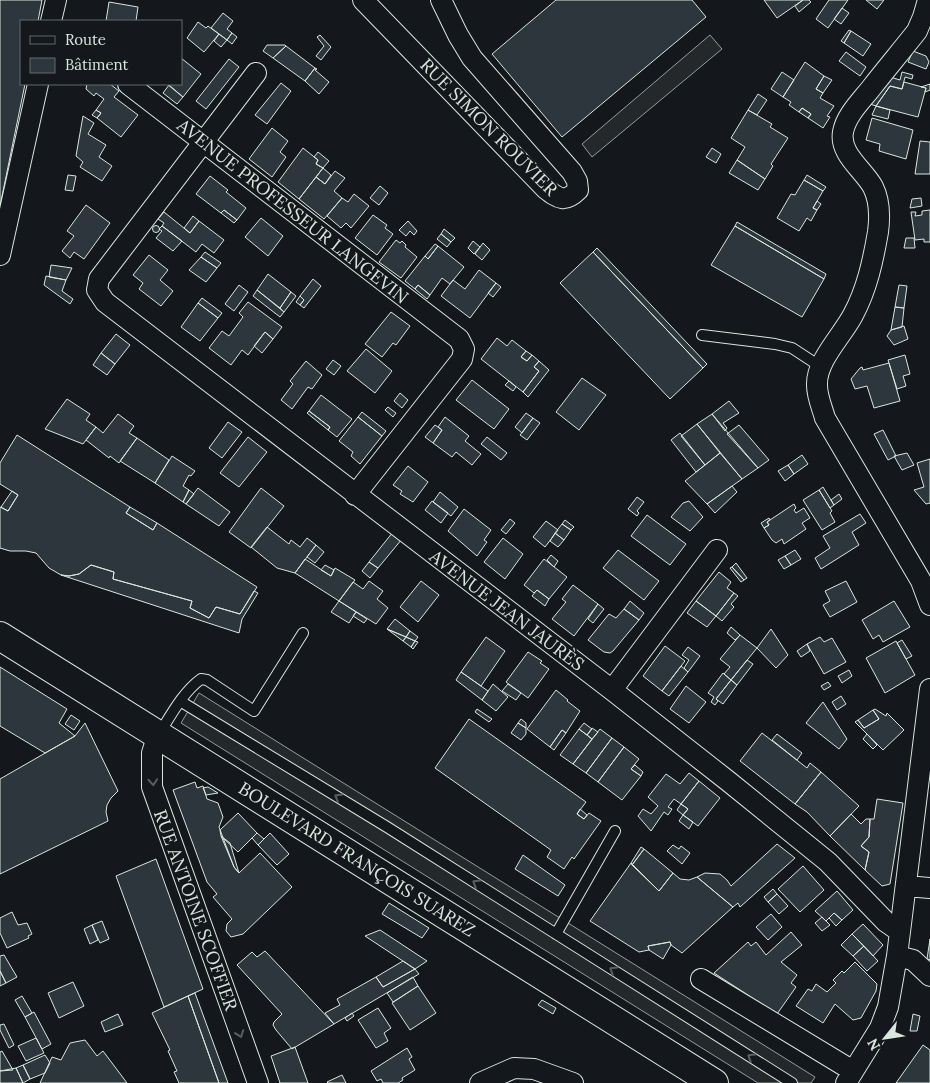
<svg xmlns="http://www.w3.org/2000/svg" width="930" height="1083" font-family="Lora,serif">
	<rect width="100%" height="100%" fill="#14181c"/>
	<path fill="#24282b" stroke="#939e99" d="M 710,35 L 722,49 L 592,157 L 582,144 Z
		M 199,693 L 815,1077 L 811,1083 L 758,1083 L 181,723 Z"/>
	<path fill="#2c363c" stroke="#d8e6dc" d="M 0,0 L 42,0 L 38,21 L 21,21 L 21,84 L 25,84 L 0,206 Z
		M 556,0 L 692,0 L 706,17 L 562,137 L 492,54 Z
		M 764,0 L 803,0 L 777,18 Z
		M 803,0 L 809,0 L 811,2 L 799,12 L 795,6 Z
		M 829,0 L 848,0 L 828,28 L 816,19 Z
		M 866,0 L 884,0 L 877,9 Z
		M 109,2 L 138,7 L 136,21 L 106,21 Z
		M 842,8 L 849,13 L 841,24 L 834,19 Z
		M 223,13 L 233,21 L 227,29 L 232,33 L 227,40 L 211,28 Z
		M 198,22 L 206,28 L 208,26 L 219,34 L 204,52 L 187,38 Z
		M 849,30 L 851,31 L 844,43 L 841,41 Z
		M 851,31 L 871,44 L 863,56 L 844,43 Z
		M 232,33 L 237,37 L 232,44 L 227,40 Z
		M 219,34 L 227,40 L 221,47 L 214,41 Z
		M 320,35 L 331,47 L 321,60 L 316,56 L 324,46 L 317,37 Z
		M 267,45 L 285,45 L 286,46 L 273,58 L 263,51 Z
		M 286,46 L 315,68 L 305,81 L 273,58 Z
		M 913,51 L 926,56 L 929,62 L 926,69 L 908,62 Z
		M 846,52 L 866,67 L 860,76 L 839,61 Z
		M 181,58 L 201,74 L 183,97 L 167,84 L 181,84 Z
		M 229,59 L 239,67 L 206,109 L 196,101 Z
		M 805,62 L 824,76 L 816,89 L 823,93 L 820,98 L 834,106 L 827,116 L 830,117 L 823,128 L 808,118 L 811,114 L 802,108 L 799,112 L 789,105 L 791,102 L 783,97 Z
		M 315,68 L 317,69 L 315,70 L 329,82 L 319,94 L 305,81 Z
		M 782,72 L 794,80 L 783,97 L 771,89 Z
		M 902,72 L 913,75 L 912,79 L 905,77 L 902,89 L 890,86 L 876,106 L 870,104 L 890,77 L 900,80 Z
		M 824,76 L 832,80 L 823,93 L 816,89 Z
		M 904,82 L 926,88 L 918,117 L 876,106 L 890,86 L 902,89 Z
		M 281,83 L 291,91 L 267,124 L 255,115 Z
		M 87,84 L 110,84 L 119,91 L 114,97 L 138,115 L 121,137 L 97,118 L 101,113 L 96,110 L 104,99 L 96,93 L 94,96 L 86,89 Z
		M 930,84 L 930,90 L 925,92 L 926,88 L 921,87 Z
		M 169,85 L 183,97 L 177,104 L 163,93 Z
		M 758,94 L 767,100 L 757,115 L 748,110 Z
		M 876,106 L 890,110 L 888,119 L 872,115 Z
		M 802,108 L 811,114 L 808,118 L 799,112 Z
		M 96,110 L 101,113 L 97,118 L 92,115 Z
		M 748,110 L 772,124 L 770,127 L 788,138 L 771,164 L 773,166 L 765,179 L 737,160 L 745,147 L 731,138 Z
		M 83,116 L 94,123 L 88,134 L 106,145 L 99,157 L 112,166 L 102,181 L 80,167 L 83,162 L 76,156 Z
		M 872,118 L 913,130 L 906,159 L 879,151 L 880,144 L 866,140 Z
		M 272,128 L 288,141 L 280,152 L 286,157 L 272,177 L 249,159 Z
		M 920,141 L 930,142 L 930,174 L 915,174 Z
		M 303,148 L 318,160 L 316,164 L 323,168 L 299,199 L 278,182 Z
		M 712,148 L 721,154 L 716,163 L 706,157 Z
		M 318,152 L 329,161 L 323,168 L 316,164 L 318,160 L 314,157 Z
		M 737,160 L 765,179 L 758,190 L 729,173 Z
		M 323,168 L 331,175 L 325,184 L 316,177 Z
		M 335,171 L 345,178 L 334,191 L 342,198 L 324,219 L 299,199 L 316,177 L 325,184 Z
		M 68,175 L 76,176 L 73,191 L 65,190 Z
		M 807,175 L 826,187 L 823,191 L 804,180 Z
		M 210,176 L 228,190 L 226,192 L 246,208 L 237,220 L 224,210 L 221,213 L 196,194 Z
		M 804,180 L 823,191 L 813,208 L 817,210 L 811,221 L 807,218 L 799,231 L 777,218 L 791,194 L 795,195 Z
		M 380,186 L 388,193 L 379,205 L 370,198 Z
		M 354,194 L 369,206 L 351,228 L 346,223 L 341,228 L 327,216 L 342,198 L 348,202 Z
		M 921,198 L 922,206 L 910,208 L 912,199 Z
		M 817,201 L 821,204 L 817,210 L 813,208 Z
		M 86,205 L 110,223 L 84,259 L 74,252 L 70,258 L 62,251 L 74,236 L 67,231 Z
		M 224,210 L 237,220 L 234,223 L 221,213 Z
		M 930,210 L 930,242 L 924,242 L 924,239 L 915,240 L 911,212 L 916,212 L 915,216 L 922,215 L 922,211 Z
		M 164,212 L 190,233 L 199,221 L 224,240 L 214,253 L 202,244 L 196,252 L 162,226 L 164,223 L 158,219 Z
		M 373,215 L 387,225 L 385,228 L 393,234 L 377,255 L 355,238 Z
		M 193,216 L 199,221 L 190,233 L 184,228 Z
		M 261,218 L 283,236 L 268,256 L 245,237 Z
		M 408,221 L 417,231 L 414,235 L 410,231 L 406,236 L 399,230 Z
		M 737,222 L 826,274 L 824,279 L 735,226 Z
		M152.5 229a3.5 3.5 0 1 1 7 0a3.5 3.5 0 1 1-7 0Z
		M 162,226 L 182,241 L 173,251 L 156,238 L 162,231 L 159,229 Z
		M 735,226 L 824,279 L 802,317 L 711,265 Z
		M 444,229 L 455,238 L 451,242 L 441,234 Z
		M 441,234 L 451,242 L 447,247 L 437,239 Z
		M 906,238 L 914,238 L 915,248 L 904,248 Z
		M 396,240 L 400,243 L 402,241 L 406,245 L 405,247 L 417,257 L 401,278 L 379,262 Z
		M 473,241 L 480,247 L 474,254 L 468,248 Z
		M 483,243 L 490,250 L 482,260 L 475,254 Z
		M 435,244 L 438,246 L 428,259 L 425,256 Z
		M 438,246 L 464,267 L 450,284 L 442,278 L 430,295 L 418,285 L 415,289 L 405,281 L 425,256 L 428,259 Z
		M 597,248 L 707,364 L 703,368 L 593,252 Z
		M 205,252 L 221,263 L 217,268 L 201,257 Z
		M 593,252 L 703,368 L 670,399 L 560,283 Z
		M 149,255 L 168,270 L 160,280 L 173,291 L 161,306 L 139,289 L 143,283 L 133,275 Z
		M 201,257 L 217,268 L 206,282 L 189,270 Z
		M 51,265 L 72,268 L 66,280 L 49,277 Z
		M 479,270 L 496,283 L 470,318 L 441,296 L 453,280 L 465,289 Z
		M 268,274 L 291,292 L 280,308 L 257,290 Z
		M 46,276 L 66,280 L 62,291 L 73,299 L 70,304 L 44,285 Z
		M 313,279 L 321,286 L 304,308 L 300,305 L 304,300 L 300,296 Z
		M 496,283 L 501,287 L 493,297 L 488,293 Z
		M 239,285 L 248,292 L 234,311 L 225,304 Z
		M 418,285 L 430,295 L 427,299 L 415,289 Z
		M 899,285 L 907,286 L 904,308 L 895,307 Z
		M 257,290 L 284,312 L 280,317 L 253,296 Z
		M 291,292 L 296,296 L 284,312 L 280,308 Z
		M 300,296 L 304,300 L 300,305 L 296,302 Z
		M 202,298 L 222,313 L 218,318 L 198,303 Z
		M 248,302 L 282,327 L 273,339 L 265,332 L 248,355 L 242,350 L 231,365 L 209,348 L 222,331 L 229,336 L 243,317 L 239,313 Z
		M 198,303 L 218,318 L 200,341 L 181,327 Z
		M 895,307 L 904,308 L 902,327 L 891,330 Z
		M 391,312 L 410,326 L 396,345 L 393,343 L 382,357 L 365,344 Z
		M 904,326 L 908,339 L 894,345 L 887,336 L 891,330 Z
		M 265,332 L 273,339 L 262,353 L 254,346 Z
		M 116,334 L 130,345 L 115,364 L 101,353 Z
		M 497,338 L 507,346 L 512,340 L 526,351 L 521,357 L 527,361 L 532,355 L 539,361 L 534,367 L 539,371 L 523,392 L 481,359 Z
		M 366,349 L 392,371 L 375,393 L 347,371 Z
		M 526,351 L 532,355 L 527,361 L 521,357 Z
		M 101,353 L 115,364 L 107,375 L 93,365 Z
		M 905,355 L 910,374 L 903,376 L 906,386 L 897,389 L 888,360 Z
		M 333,360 L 341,366 L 334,375 L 326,369 Z
		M 306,361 L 322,375 L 312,389 L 308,387 L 292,409 L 281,400 L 293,384 L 290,381 Z
		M 539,361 L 549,370 L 528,397 L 523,392 L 539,371 L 534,367 Z
		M 889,363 L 900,401 L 874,408 L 867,386 L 855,389 L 851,379 L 860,368 L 862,367 L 863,370 Z
		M 582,378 L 606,395 L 579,430 L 556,412 Z
		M 472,380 L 509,409 L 494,429 L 456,400 Z
		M 509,381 L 516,387 L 513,391 L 505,385 Z
		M 400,393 L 408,400 L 402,408 L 394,401 Z
		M 321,395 L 352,419 L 337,437 L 328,430 L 330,427 L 309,411 Z
		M 67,399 L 90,414 L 86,420 L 96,427 L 83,444 L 45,429 Z
		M 729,401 L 739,413 L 723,423 L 727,428 L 725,431 L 712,414 Z
		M 388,407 L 396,413 L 393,417 L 385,410 Z
		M 309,411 L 330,427 L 328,430 L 307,413 Z
		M 362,412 L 386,431 L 382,436 L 358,417 Z
		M 526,413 L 533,418 L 522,433 L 515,427 Z
		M 118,414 L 134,426 L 129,433 L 137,438 L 119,463 L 110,456 L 109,458 L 86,440 L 96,427 L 103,433 Z
		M 712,414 L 758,468 L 742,479 L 697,424 Z
		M 358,417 L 382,436 L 360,464 L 351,456 L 353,452 L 339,441 Z
		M 445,417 L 469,436 L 465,441 L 481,454 L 472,465 L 456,452 L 452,457 L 433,443 L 442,430 L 438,427 Z
		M 533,418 L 540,423 L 527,440 L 520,435 Z
		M 228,422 L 242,432 L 222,458 L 209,448 Z
		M 697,424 L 720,453 L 705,465 L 681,436 Z
		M 435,425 L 442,430 L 433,443 L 425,437 Z
		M 739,425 L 769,460 L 758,468 L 727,434 Z
		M 883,430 L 896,456 L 888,460 L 874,434 Z
		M 680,433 L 705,465 L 696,472 L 671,440 Z
		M 17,435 L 130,507 L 126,513 L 153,530 L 157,523 L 257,587 L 240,614 L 216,607 L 209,618 L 190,608 L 192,601 L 113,579 L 114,572 L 91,565 L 79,574 L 69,576 L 61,575 L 49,568 L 36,553 L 26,551 L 10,551 L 0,548 L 0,507 L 8,511 L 18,495 L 0,484 L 0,463 Z
		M 248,437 L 267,452 L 239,487 L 220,473 Z
		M 487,437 L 507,453 L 501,460 L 481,444 Z
		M 137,438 L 169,460 L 155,483 L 120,461 Z
		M 720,453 L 742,479 L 707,504 L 685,481 Z
		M 907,453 L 914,465 L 902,470 L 894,456 Z
		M 802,455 L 808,464 L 794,474 L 788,465 Z
		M 172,456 L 195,471 L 191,476 L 189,475 L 183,486 L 189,490 L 183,502 L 155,483 Z
		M 930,459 L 930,503 L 926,504 L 914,490 L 924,487 L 917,463 Z
		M 788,465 L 794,474 L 785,481 L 778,471 Z
		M 408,466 L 428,482 L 413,502 L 400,494 L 402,491 L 393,485 Z
		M 732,486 L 737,492 L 715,513 L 707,504 Z
		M 823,487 L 834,505 L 830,508 L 819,490 Z
		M 198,488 L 230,512 L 219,526 L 186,504 Z
		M 261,488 L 284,506 L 251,548 L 229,532 Z
		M 189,490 L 194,494 L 186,504 L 183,502 Z
		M 819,490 L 832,511 L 830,513 L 835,522 L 822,530 L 803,500 Z
		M 12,491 L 18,495 L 8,511 L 1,507 Z
		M 440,492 L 458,507 L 451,516 L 433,502 Z
		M 839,494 L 842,499 L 834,505 L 831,500 Z
		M 637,497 L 644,502 L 637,511 L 639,513 L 637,516 L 628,509 Z
		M 432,501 L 448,513 L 441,523 L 425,510 Z
		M 689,501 L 703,517 L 690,531 L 671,517 L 683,503 Z
		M 794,504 L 796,508 L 794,510 L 796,513 L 804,508 L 810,518 L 802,523 L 806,529 L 784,544 L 782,539 L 776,543 L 772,540 L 764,528 L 769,525 L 767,522 Z
		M 130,507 L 157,523 L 153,530 L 126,513 Z
		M 464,509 L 491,530 L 484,540 L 487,542 L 477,556 L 448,531 Z
		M 860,514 L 866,523 L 852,532 L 859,545 L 821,569 L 815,558 L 830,548 L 823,536 Z
		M 647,515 L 686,544 L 670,565 L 631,536 Z
		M 769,518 L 770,520 L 767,522 L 769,525 L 764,528 L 761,523 Z
		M 510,519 L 515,523 L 506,534 L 501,530 Z
		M 565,520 L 574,527 L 571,530 L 562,524 Z
		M 546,521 L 558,530 L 545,547 L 533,537 Z
		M 562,524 L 571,530 L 564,540 L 555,533 Z
		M 267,527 L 289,544 L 291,540 L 300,547 L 307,538 L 316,545 L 295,573 L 277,568 L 251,547 Z
		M 393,532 L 402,539 L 378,568 L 369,562 Z
		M 555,533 L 564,540 L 558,547 L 550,541 Z
		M 503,538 L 523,554 L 505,579 L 484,562 Z
		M 316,545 L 324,552 L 315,563 L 307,557 Z
		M 618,550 L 659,581 L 644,600 L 603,568 Z
		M 795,550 L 801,559 L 791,565 L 785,556 Z
		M 551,555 L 558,561 L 554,567 L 547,560 Z
		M 785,556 L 791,565 L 784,569 L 778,560 Z
		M 305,559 L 331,576 L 335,568 L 355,580 L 339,601 L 295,573 Z
		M 544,559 L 567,577 L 549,599 L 537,590 L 534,593 L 524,585 Z
		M 369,562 L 378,568 L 370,578 L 362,571 Z
		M 736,563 L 747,578 L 744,580 L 732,567 Z
		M 91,565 L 114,572 L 113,579 L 192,601 L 190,608 L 209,618 L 216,607 L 240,614 L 254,591 L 258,593 L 242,619 L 239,633 L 61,575 L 69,576 L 79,574 Z
		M 325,565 L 334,570 L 331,576 L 321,570 Z
		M 732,567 L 744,580 L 741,582 L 730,568 Z
		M 719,572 L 731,582 L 727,588 L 734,593 L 716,616 L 696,601 Z
		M 369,581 L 383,591 L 377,599 L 388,608 L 376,624 L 339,601 L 353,582 L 363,589 Z
		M 421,581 L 439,595 L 418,622 L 400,607 Z
		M 846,581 L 857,602 L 830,617 L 823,605 L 830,601 L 825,591 Z
		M 573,585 L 598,604 L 574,636 L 552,619 L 566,602 L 562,599 Z
		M 537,590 L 549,599 L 545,606 L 532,596 Z
		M 734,593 L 738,596 L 731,604 L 734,607 L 722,621 L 716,616 Z
		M 339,601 L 356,612 L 349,623 L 331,612 Z
		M 630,601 L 644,613 L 639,620 L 624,609 Z
		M 696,601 L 716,616 L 707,627 L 687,613 Z
		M 894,601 L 910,627 L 883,642 L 879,635 L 873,639 L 862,620 Z
		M 598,604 L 604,609 L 593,623 L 588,619 Z
		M 624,609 L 639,620 L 613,651 L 610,653 L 604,652 L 588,640 L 609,614 L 616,618 Z
		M 356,612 L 367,619 L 364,623 L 353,616 Z
		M 395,619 L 410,631 L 406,637 L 387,629 Z
		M 731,627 L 740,635 L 735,640 L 727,633 Z
		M 387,629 L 406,637 L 403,641 Z
		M 771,629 L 788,655 L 776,668 L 757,648 Z
		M 410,631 L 418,637 L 415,641 L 406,637 Z
		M 740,635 L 757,648 L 731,680 L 724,674 L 730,667 L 720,659 Z
		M 406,637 L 415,641 L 411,647 L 403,641 Z
		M 486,637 L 505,651 L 481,686 L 461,672 Z
		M 820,637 L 824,642 L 832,638 L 846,662 L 824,674 L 807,644 Z
		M 902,640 L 912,656 L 906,659 L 897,643 Z
		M 415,641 L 418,642 L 413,649 L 411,647 Z
		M 896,641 L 915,675 L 885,693 L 866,658 Z
		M 807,644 L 810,651 L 801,657 L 797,651 Z
		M 665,646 L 685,661 L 662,691 L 643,676 Z
		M 688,647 L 700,656 L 688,672 L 684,668 L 689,660 L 682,655 Z
		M 528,652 L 542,661 L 540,663 L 549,669 L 528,698 L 506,682 Z
		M 747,660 L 753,664 L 737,685 L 731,680 Z
		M 681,666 L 688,672 L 669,696 L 662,691 Z
		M 0,667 L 67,709 L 59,723 L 75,736 L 45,753 L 0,726 Z
		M 849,670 L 852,676 L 842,683 L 838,676 Z
		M 461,672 L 488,691 L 482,700 L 456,680 Z
		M 723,673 L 731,680 L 716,699 L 718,701 L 715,705 L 711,702 L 714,697 L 708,693 Z
		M 731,680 L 737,685 L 723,704 L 716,699 Z
		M 828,682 L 831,686 L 824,690 L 821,686 Z
		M 493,684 L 508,697 L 496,711 L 482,700 Z
		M 508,684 L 521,693 L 516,700 L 502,691 Z
		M 686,686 L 706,702 L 689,723 L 670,709 Z
		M 556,690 L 568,700 L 567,701 L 580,711 L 566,733 L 562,730 L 550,747 L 527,729 Z
		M 841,696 L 846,704 L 837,710 L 832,702 Z
		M 823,702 L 847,739 L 839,749 L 806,723 Z
		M 477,709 L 492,719 L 489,722 L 475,712 Z
		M 875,709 L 886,716 L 887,713 L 904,730 L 883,750 L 855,722 L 858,720 L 864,728 L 879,719 L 873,710 Z
		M 873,710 L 879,719 L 864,728 L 858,720 Z
		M 71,715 L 80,721 L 74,730 L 65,724 Z
		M 469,719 L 586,802 L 577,814 L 584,819 L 589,813 L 601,821 L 574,859 L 572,857 L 564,869 L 547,857 L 551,850 L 435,768 Z
		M 521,719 L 526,723 L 526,728 L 518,723 Z
		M 85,723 L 118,791 L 111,798 L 107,805 L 106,812 L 108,821 L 0,874 L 0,779 L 75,736 Z
		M 518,723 L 526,728 L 526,734 L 521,740 L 511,733 Z
		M 584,723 L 592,729 L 587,735 L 579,729 Z
		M 592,728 L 598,732 L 592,739 L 587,735 Z
		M 579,729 L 592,739 L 573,764 L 560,755 Z
		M 600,729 L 612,738 L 586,773 L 573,764 Z
		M 562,730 L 566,733 L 554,750 L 550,747 Z
		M 762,733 L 807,768 L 810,763 L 821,772 L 795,804 L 740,761 Z
		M 777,734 L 802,753 L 797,760 L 772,740 Z
		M 867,734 L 877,745 L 873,749 L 863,739 Z
		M 612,738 L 624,747 L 598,782 L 586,773 Z
		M 624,747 L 639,759 L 631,769 L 641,776 L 622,800 L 598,782 Z
		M 635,765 L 643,772 L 641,776 L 631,769 Z
		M 821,772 L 859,806 L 830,836 L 807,812 L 795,804 Z
		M 689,773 L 699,781 L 681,804 L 674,799 L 668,807 L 672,809 L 668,815 L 664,812 L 651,831 L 638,816 L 643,809 L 651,814 L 658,806 L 648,797 L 666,774 L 680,784 Z
		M 699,781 L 720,798 L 698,826 L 683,815 L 688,809 L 681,804 Z
		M 195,782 L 197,788 L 203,786 L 207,799 L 218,803 L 223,817 L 219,827 L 234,867 L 239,873 L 260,853 L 292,887 L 243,934 L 231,937 L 226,931 L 227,924 L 232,919 L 213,897 L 217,894 L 207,882 L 173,790 Z
		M 208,787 L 218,793 L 206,795 L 203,788 Z
		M 877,799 L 903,803 L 890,884 L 882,886 L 865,870 L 869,852 L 861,846 L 869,837 L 870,819 L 874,819 Z
		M 681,804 L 688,809 L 683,815 L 677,810 Z
		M 580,809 L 587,815 L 584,819 L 577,814 Z
		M 238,813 L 257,833 L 238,852 L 221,836 L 220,830 Z
		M 851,814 L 861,824 L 866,819 L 870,819 L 869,837 L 861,846 L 869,852 L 865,870 L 830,836 Z
		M 683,815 L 693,822 L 689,829 L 679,821 Z
		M 257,833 L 264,839 L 258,845 L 252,838 Z
		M 270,833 L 289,854 L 277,865 L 258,845 Z
		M 221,836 L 230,843 L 239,873 L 234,867 Z
		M 777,844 L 795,858 L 740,907 L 738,903 L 733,907 L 697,877 L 705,873 L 720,874 L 727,880 L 731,886 Z
		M 673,845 L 679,849 L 681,846 L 690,853 L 682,864 L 667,851 Z
		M 641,847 L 644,849 L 632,865 L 631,863 Z
		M 644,849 L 673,873 L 659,891 L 632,865 Z
		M 523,855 L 565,885 L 558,896 L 515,869 Z
		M 156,859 L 203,989 L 164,1007 L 116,876 Z
		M 631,863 L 659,891 L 673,873 L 680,879 L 689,880 L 697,877 L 733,907 L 682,953 L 671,945 L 670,942 L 648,946 L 649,950 L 639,952 L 590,921 Z
		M 803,866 L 824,890 L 800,912 L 778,889 Z
		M 773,889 L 777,894 L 768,902 L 764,897 Z
		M 837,891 L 853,910 L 842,920 L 834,913 L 826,921 L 815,911 Z
		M 777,894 L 788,906 L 779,914 L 768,902 Z
		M 389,903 L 429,928 L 422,938 L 382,914 Z
		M 12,912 L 18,925 L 27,923 L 32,934 L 28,936 L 29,938 L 7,948 L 0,933 L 0,918 Z
		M 834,913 L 842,920 L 836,926 L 829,918 Z
		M 771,914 L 782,927 L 768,940 L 756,927 Z
		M 822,917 L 830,925 L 822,931 L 815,923 Z
		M 102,921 L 109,939 L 100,943 L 92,925 Z
		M 863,924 L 883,945 L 873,956 L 852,934 Z
		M 92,925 L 98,940 L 90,944 L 84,929 Z
		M 380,930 L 427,961 L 415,969 L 365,936 Z
		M 791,932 L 802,945 L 781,962 L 797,975 L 791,983 L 796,987 L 777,1014 L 714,973 L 748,942 L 751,946 L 756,942 L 766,955 Z
		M 852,934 L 864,946 L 853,956 L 841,945 Z
		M 930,939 L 930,960 L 927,959 Z
		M 670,942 L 671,945 L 663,959 L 649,950 L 648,946 Z
		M 864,946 L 878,961 L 867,971 L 853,956 Z
		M 265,951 L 334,1024 L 292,1049 L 276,1030 L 273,1025 L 274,1022 L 282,1014 L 237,965 L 252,952 L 257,957 Z
		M 4,955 L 17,977 L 6,983 L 0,971 L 0,956 Z
		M 403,961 L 415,969 L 383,987 L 376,977 Z
		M 855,962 L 877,984 L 876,991 L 861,1018 L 853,1020 L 835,1004 L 823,1023 L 796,1006 L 808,989 L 812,991 L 816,984 L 827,992 L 836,983 L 833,980 L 842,971 L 844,973 Z
		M 415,969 L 419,974 L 334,1024 L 325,1013 L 340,1005 L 337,999 L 376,977 L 383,987 Z
		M 0,971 L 6,983 L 0,986 Z
		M 413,977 L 418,986 L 393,1002 L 387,993 Z
		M 73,982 L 84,1006 L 59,1018 L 48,993 Z
		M 418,986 L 436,1013 L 410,1030 L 392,1003 Z
		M 195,993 L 228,1083 L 219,1083 L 188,996 Z
		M 22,996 L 32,1013 L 25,1017 L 15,1000 Z
		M 188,996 L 219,1083 L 179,1083 L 174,1072 L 177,1071 L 168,1051 L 170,1050 L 152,1013 Z
		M 542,1000 L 556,1008 L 553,1014 L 538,1005 Z
		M 378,1008 L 391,1028 L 384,1033 L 388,1041 L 376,1048 L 358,1020 Z
		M 34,1012 L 51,1044 L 42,1049 L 25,1017 Z
		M 352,1013 L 354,1016 L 347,1021 L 345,1018 Z
		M 118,1014 L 123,1025 L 105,1032 L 101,1022 Z
		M 913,1014 L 920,1016 L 917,1031 L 910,1031 Z
		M 4,1024 L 14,1045 L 9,1048 L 0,1030 L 0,1025 Z
		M 36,1038 L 44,1053 L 26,1061 L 18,1046 Z
		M 85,1040 L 97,1056 L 103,1051 L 127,1083 L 40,1083 L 52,1057 L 61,1060 L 70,1043 Z
		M 923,1045 L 930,1050 L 930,1083 L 896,1083 Z
		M 295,1047 L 308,1083 L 280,1083 L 271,1056 Z
		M 407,1048 L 412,1057 L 409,1059 L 415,1070 L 402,1078 L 403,1080 L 398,1083 L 383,1083 L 381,1079 L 377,1081 L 371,1071 Z
		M 2,1051 L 13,1070 L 0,1071 L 0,1052 Z
		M 45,1055 L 50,1063 L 45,1073 L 30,1079 L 23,1065 Z
		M 23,1065 L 30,1079 L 23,1083 L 16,1068 Z
		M 16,1068 L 23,1083 L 0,1083 L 0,1071 Z
		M 342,1075 L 346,1083 L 328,1083 L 327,1082 Z"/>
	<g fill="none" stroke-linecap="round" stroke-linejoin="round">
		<defs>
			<path id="service" d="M 702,335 L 775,344 L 792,348 L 821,367
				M 180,701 L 387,827 L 792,1083
				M 159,734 C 171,715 183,692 201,679 L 207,680 L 254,711 L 303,633
				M 556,934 L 615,831"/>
			<path id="minor" d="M 363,0 L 546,189 C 559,199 565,203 578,190 L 577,181 L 572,172 L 472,58 L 458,35 L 441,0
				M 928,0 L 923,17 L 917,31 C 902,50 887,68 872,87 C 862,100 846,115 843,132 C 839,154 864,170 873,187 C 880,201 880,217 878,232 C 873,261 867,289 853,315 C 842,336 816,361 817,385 C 817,397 822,407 825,418 L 921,581 L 930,605
				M 51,21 L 56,0
				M 256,73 L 99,279 L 97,290 L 105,302 L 612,690 L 728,781 L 828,862 L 886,922 L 899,931
				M 128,84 L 459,339 L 464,349 L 462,359 L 355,495
				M 0,255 L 38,84
				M 612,690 L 717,550
				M 158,734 L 152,753 L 152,787 L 258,1083
				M 906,886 L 930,888
				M 897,956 L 913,960 L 930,976
				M 701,979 L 853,1071
				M 480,1083 L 514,1068 L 534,1069 L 573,1083
				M 846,1083 L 880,1028 L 888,1007 L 897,956 L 930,689"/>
			<path id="secondary" d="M 0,636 L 714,1083"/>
		</defs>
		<use href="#service" stroke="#d8e6dc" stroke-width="12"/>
		<use href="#minor" stroke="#d8e6dc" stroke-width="22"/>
		<use href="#secondary" stroke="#d8e6dc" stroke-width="30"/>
		<use href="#service" stroke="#14181c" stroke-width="10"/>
		<use href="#minor" stroke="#14181c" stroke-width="20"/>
		<use href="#secondary" stroke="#14181c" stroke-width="28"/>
	</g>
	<defs><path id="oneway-chevron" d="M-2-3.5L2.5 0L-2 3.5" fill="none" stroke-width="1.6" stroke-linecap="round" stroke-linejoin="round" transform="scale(1.25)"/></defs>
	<g stroke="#59605f">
		<use href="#oneway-chevron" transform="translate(153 782) rotate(86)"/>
		<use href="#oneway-chevron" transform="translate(338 797) rotate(-149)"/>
		<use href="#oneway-chevron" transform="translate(476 883) rotate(-148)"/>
		<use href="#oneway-chevron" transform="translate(613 970) rotate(-148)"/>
		<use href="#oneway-chevron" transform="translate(240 1034) rotate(70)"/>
		<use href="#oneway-chevron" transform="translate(751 1057) rotate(-148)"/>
	</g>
	<g text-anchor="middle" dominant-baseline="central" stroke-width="4" stroke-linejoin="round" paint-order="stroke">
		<g font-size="18" fill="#d8e6dc" stroke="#14181c">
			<text transform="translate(489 127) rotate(45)">RUE SIMON ROUVIER</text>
			<text transform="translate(293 211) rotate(38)">AVENUE PROFESSEUR LANGEVIN</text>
			<text transform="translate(507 610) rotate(37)">AVENUE JEAN JAURÈS</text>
			<text transform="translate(357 859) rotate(32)">BOULEVARD FRANÇOIS SUAREZ</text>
			<text transform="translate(196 910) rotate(70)">RUE ANTOINE SCOFFIER</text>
		</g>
	</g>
	<rect x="20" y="20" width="162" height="65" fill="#14181c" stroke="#626a69"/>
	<rect x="30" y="36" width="25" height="8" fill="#14181c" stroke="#626a69"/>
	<text x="65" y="45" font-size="15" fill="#d8e6dc">Route</text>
	<rect x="30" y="58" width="25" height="15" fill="#2c363c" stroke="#626a69"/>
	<text x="65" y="70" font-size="15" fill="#d8e6dc">Bâtiment</text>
	<g transform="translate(885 1038) rotate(240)" stroke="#14181c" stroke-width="4" paint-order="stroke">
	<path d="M0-4L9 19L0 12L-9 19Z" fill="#d8e6dc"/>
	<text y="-8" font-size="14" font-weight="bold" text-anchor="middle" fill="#d8e6dc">N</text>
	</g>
</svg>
